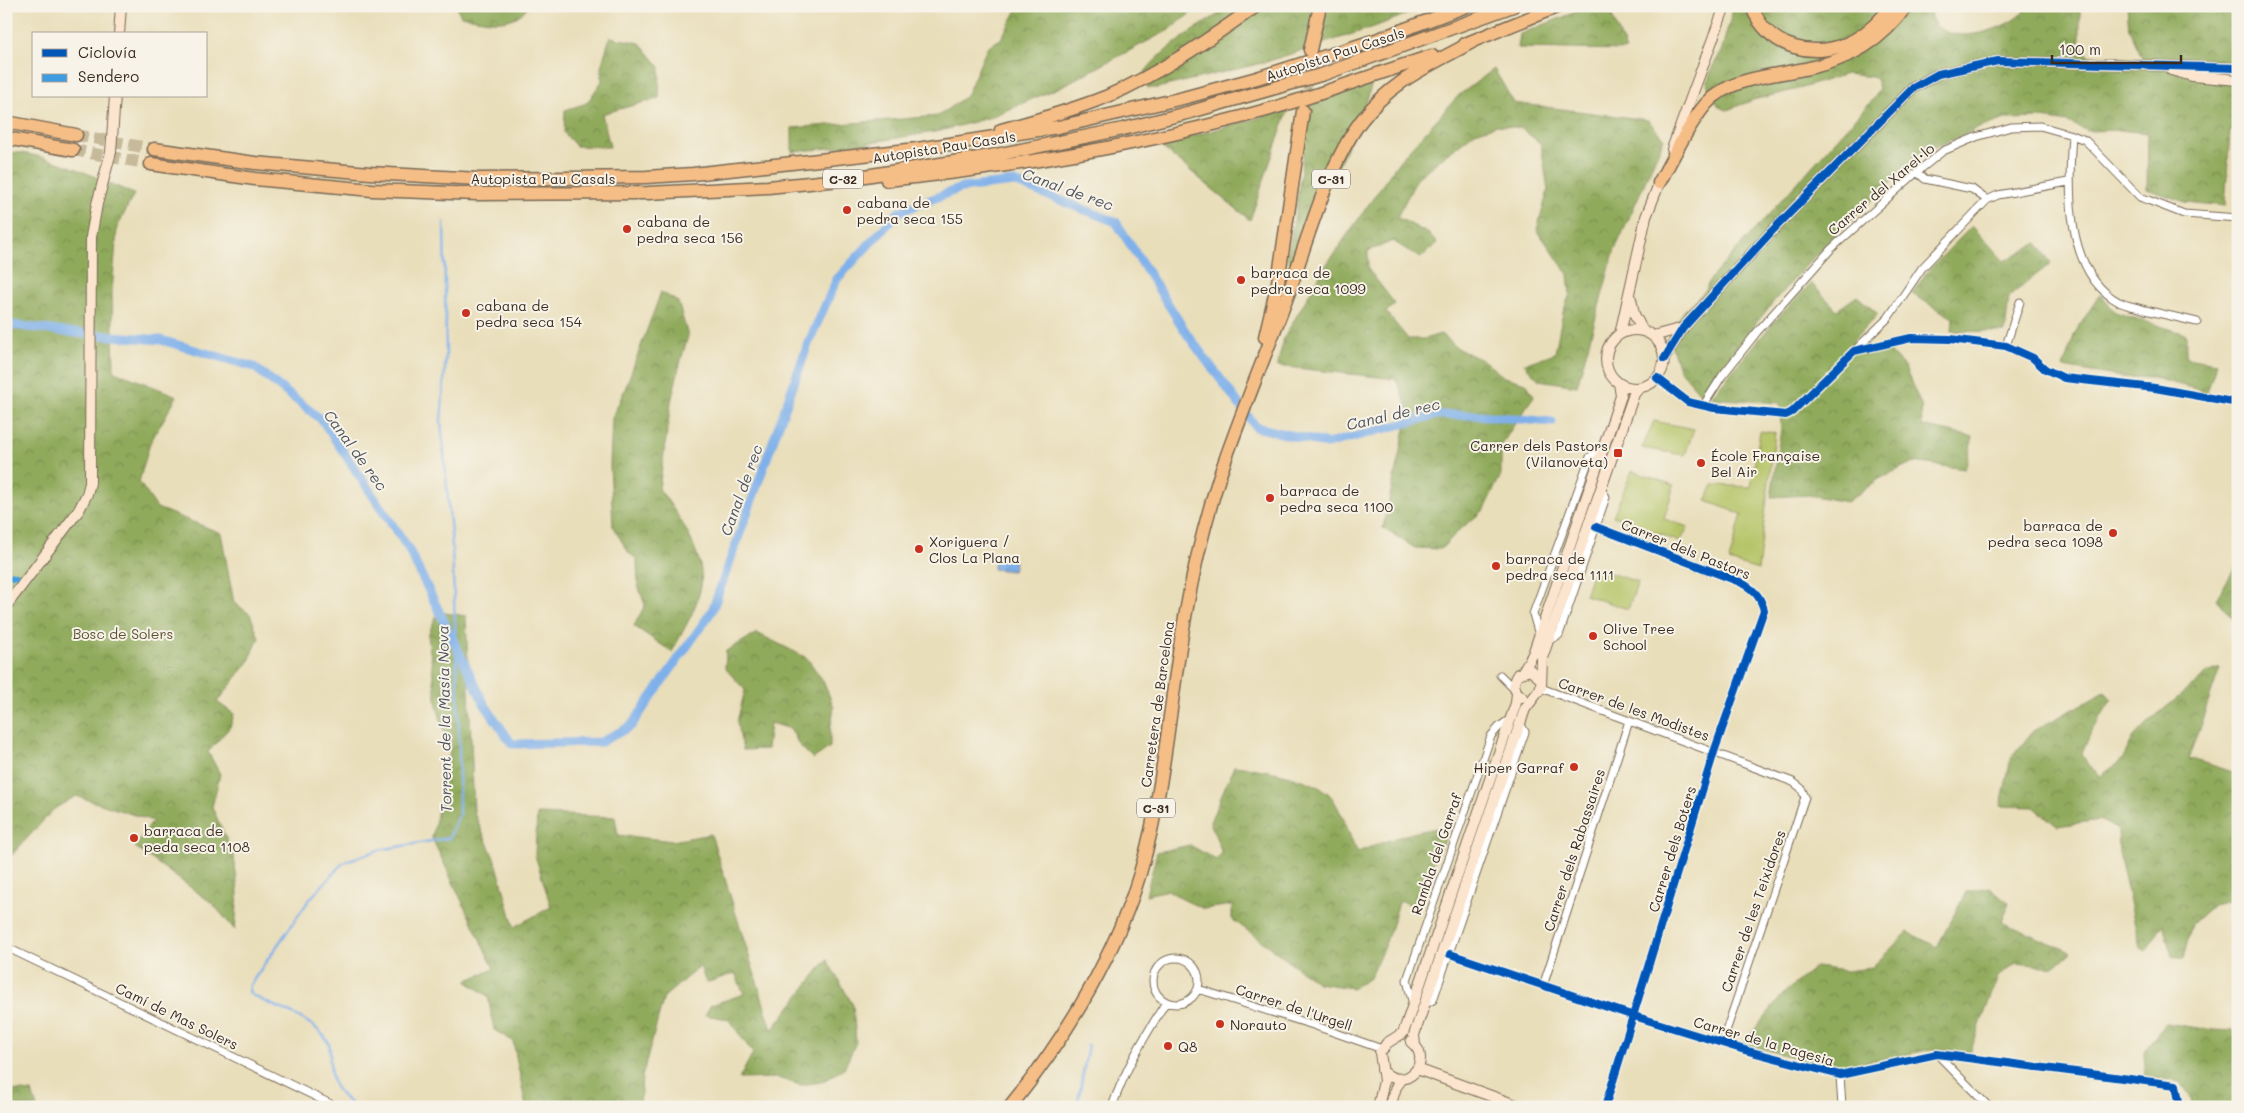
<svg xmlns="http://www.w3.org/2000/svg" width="2244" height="1113" font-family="Mali,sans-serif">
	<defs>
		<pattern id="forest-crowns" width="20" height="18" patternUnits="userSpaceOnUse" patternTransform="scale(1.25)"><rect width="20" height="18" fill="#90aa5c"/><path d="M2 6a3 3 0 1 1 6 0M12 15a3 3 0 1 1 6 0" fill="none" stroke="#778b4b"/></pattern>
		<pattern id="water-waves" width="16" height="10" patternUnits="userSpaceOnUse" patternTransform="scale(1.25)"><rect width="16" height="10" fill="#7fb0ea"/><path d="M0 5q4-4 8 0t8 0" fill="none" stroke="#698fbd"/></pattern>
	</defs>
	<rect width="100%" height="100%" fill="#f7f3e8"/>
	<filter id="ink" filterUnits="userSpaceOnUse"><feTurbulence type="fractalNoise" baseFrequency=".02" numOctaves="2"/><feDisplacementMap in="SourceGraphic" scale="10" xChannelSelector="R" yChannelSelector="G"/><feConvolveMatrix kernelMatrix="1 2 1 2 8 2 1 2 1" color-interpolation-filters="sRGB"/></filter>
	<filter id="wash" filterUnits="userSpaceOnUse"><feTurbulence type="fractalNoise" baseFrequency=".0096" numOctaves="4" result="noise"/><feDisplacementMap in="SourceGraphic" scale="20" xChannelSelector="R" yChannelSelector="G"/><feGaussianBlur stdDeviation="1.12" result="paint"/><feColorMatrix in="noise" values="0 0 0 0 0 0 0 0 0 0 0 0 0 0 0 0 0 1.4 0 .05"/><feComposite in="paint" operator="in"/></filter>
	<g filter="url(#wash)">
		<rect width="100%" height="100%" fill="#e9deba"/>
		<path fill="#b5c467" stroke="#787742" d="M 1654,421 L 1694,429 L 1685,455 L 1642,448 Z
			M 1760,431 L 1775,433 L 1758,570 L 1729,561 L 1742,514 L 1706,501 L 1713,485 L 1751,487 Z
			M 1632,471 L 1674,485 L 1664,519 L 1688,527 L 1680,542 L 1613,516 Z
			M 1594,568 L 1638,582 L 1628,609 L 1585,595 Z"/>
		<path fill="url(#forest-crowns)" stroke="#666a3d" d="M 456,6 L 528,6 C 513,29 484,20 461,16 Z
			M 1019,6 L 1200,6 L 1169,30 L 1058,88 L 988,118 L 940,131 L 848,146 L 792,152 L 792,128 L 938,116 L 966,96 L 988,46 L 1001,39 Z
			M 1231,6 L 1428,6 L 1374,27 L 1266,62 L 1157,88 L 1148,88 L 1143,75 C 1161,48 1204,24 1231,6 Z
			M 1591,6 L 1608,6 L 1626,50 L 1518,48 L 1520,34 Z
			M 1734,6 L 1932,6 L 1930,14 C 1939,52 2013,31 2028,6 L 2080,6 L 2080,45 L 2090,57 L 2143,59 L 2129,29 L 2127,6 L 2238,6 L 2238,130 L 2230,131 L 2225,206 L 2185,202 L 2147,189 L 2148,133 L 2119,130 L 2088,131 L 2068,122 L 2042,118 L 2005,119 L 1976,129 L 1931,149 L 1895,179 L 1834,235 L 1774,301 L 1700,393 L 1679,369 L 1669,337 L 1672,328 L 1685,310 L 1703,293 L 1712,277 L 1875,97 L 1879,88 L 1877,80 L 1872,77 L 1846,74 L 1802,88 L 1753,100 L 1727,110 L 1719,107 L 1707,84 L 1712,68 L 1721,52 Z
			M 610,37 L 640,43 L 660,67 L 659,98 L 602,114 L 610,147 L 576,146 L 564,133 L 565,110 L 587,103 L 602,81 L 601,67 Z
			M 1494,69 L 1514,103 L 1648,120 L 1664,139 L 1614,252 L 1577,386 L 1539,380 L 1524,364 L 1555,353 L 1563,312 L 1570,294 L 1568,274 L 1537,230 L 1548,190 L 1541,144 L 1521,128 L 1497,125 L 1475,132 L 1418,177 L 1397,217 L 1429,234 L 1437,243 L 1420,258 L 1393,241 L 1368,251 L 1368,269 L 1395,304 L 1386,312 L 1408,339 L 1424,339 L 1441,334 L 1460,350 L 1484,361 L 1504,377 L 1526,383 L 1534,396 L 1517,420 L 1501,446 L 1501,475 L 1483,511 L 1459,530 L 1441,549 L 1415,548 L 1383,528 L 1409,411 L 1396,379 L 1277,366 L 1284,338 L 1324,268 L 1400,160 L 1458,96 Z
			M 1372,83 L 1364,110 L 1292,264 L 1287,258 L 1296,211 L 1309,104 Z
			M 1288,110 L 1250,220 L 1159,145 Z
			M 6,152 C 47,152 97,178 134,194 L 117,228 L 112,292 L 114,371 L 177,396 L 150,443 L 139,482 L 157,508 L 221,533 L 234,603 L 250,614 L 259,638 L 248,663 L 217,702 L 234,714 L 230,727 L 208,752 L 220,774 L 212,807 L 234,856 L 238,892 L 235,930 L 212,903 L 135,847 L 153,821 L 76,796 L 54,809 L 8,859 L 6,858 Z
			M 1972,226 L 2004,261 L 2037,243 L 2051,263 L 2009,297 L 2005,332 L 1952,331 L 1953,318 L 1912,294 L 1926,273 Z
			M 1811,283 L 1837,310 L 1857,296 L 1878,314 L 1852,342 L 1866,355 L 1887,349 L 1904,366 L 1921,405 L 1922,426 L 1973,437 L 1965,469 L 1913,462 L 1879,479 L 1847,502 L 1809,495 L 1771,497 L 1781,429 L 1780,403 L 1710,398 L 1772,324 Z
			M 661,292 L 678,302 L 688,336 L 679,367 L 671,402 L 659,489 C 677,512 706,556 701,586 C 697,609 682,632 672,652 L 634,626 L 645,605 L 638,585 L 637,559 L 629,553 L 613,527 L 610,465 L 612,418 L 625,389 Z
			M 2100,294 L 2115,312 L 2186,334 L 2186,358 L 2217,363 L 2207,392 L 2154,378 L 2121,377 L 2063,367 L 2075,333 Z
			M 2238,563 L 2238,625 L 2216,599 Z
			M 438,612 L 466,616 L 474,813 L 497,865 L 514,927 L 551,907 L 535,855 L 537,814 L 615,817 L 618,835 L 673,841 L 711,834 L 772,1030 L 827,960 L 853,1005 L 856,1042 L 844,1069 L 821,1082 L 800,1085 L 778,1078 L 739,1079 L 753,1053 L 728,1019 L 705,1015 L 711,1005 L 744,994 L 735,973 L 706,983 L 700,966 L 664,997 L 642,1077 L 640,1107 L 526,1107 L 513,1041 L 494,1030 L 488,996 L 466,981 L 494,969 L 432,838 L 450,752 L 437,706 L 428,635 Z
			M 757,633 L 807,658 L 823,681 L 834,707 L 830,731 L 830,747 L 813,759 L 799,745 L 791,729 L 770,723 L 767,749 L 743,750 L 737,722 L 745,690 L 725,668 L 726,651 Z
			M 2220,668 L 2189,758 L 2238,774 L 2238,899 L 2213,905 L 2192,924 L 2183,959 L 2172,956 L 2163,925 L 2146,951 L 2140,947 L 2119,853 L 2118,830 L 2100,820 L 2057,826 L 2034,807 L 2001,806 L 2011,758 L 2033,731 L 2105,692 L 2112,699 L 2091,732 L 2082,754 L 2088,765 L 2101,776 L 2122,760 L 2133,738 L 2147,723 L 2209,672 Z
			M 1234,766 C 1261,769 1308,776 1329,794 C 1334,799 1338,808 1341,814 C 1348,826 1350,840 1358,852 C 1385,841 1409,832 1438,828 L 1446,836 L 1413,906 L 1400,900 L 1386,942 L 1370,978 L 1352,988 L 1318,983 L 1232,919 L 1232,905 L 1204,909 L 1182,899 L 1168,890 L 1146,895 L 1157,852 L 1190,845 L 1216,860 L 1222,853 L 1210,822 Z
			M 1990,887 L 2009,903 L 2002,922 L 2071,952 L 2054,967 L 2016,963 L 1998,977 L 1970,1052 L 1933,1049 L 1835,1068 L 1743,1044 L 1784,993 L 1815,967 L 1846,971 L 1871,968 L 1908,932 L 1937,947 L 1966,892 Z
			M 2165,1023 L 2212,1030 L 2238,1031 L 2238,1107 L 2191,1107 L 2192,1099 L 2181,1082 L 2146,1076 L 2144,1052 Z
			M 6,1090 L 32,1092 L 37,1107 L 6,1107 Z"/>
		<path fill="url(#water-waves)" stroke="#5d6d84" d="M 994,557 L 1015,560 L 1013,571 L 993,569 Z"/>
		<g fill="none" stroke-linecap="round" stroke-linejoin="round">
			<path stroke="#7fb0ea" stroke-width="2.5" d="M 354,1107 C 335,1090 331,1087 330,1061 C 330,1055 331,1047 328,1042 C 312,1015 273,1009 249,993 L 250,985 L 309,900 L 341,865 L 349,860 L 379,850 L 449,838 L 459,815 L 459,730 L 452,545 L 441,421 L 446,355 L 444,222
				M 1077,1107 L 1088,1045"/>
			<path stroke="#7fb0ea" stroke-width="9" d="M 6,324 L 66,332 L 161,340 L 254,367 L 322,420 L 408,548 L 485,705 L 512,744 L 601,742 L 631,726 L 712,611 L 808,344 L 837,279 L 899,212 L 961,188 L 1014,182 L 1116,222 L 1187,334 L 1256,427 L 1327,444 L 1436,415 L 1478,415 L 1552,422"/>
		</g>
	</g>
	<g filter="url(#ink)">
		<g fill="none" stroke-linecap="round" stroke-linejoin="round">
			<path stroke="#c6ba9b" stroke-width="12" stroke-dasharray="12 6" stroke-linecap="butt" d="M 1303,107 L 1310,53
				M 76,135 L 154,149
				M 73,150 L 151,164"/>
			<defs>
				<path id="street" d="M 2072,135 C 2068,188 2065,273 2119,302 C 2127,306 2137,307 2145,310 C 2162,314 2180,318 2197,322
					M 1917,172 L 1925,179 L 1972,189 L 1987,200
					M 2006,346 L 2020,302
					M 1856,349 L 1888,318 L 1922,268 L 1987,200 L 1998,195 L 2068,182
					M 1657,378 L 1688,402 L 1714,408 L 1786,415 L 1792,412 L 1854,351 L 1911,338 L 1950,339 L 2006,346 L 2033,358 L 2045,369 L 2064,378 L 2155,388 L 2238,403
					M 1703,406 L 1722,376 L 1757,332 L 1831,249 L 1917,172 L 1943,151 L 1976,137 L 2011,127 L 2040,126 L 2072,135 L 2085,140 L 2140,197 L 2184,214 L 2238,218
					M 1596,527 L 1740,582 C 1753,589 1760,595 1764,610 L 1714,752 L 1605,1107
					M 1539,635 L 1533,614 L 1590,457 L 1603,447
					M 1549,640 L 1559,635 L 1606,497 L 1601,489
					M 1500,675 L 1514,689
					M 1541,688 L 1793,782 L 1801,788 L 1805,797 L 1722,1043
					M 6,947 L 337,1107
					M 1450,954 L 1634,1016 L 1748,1051 L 1840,1075 L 1937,1054 L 2176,1085 L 2180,1107
					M1153 981a23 23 0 1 1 46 0a23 23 0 1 1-46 0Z
					M 1543,986 L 1629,721
					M 1198,989 L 1313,1025 L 1382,1049
					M 1413,1005 L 1407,980 L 1491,736 L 1499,727 L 1510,719
					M 1424,1005 L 1433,1000 L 1525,732 L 1520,723
					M 1937,1054 L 1989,1107
					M 1840,1075 L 1842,1107
					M 1112,1107 C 1125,1069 1145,1036 1166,1002"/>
				<path id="secondary" d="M 119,34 L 121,6
					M 2171,70 L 2192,76 L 2238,80
					M 1672,149 L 1725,6
					M 1631,299 L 1634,314 L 1643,331
					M1606 359a29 29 0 1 1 58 0a29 29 0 1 1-58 0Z
					M 1620,334 L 1646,217 L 1662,176
					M 1653,336 L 1683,328
					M 1664,359 L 1683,328 L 1771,232 L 1913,88 L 1938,74 L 1998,61 L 2238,68
					M 6,606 L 79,510 L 87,494 L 90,483 L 91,237 L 97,204 L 111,152 L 115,96
					M 1523,671 L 1533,654 L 1621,396 L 1619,383
					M 1522,697 C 1513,691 1512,682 1518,674 L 1530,670 L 1540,678
					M 1415,1045 L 1414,1035 L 1525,709 L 1541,688 L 1542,658 L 1634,394 L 1639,388
					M 1417,1069 L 1521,1107
					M 1382,1070 C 1404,1095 1436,1061 1411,1042
					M 1378,1107 L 1384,1081 L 1380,1053 L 1387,1043 L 1403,1033 L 1406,1025 L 1516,703 L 1517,693
					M 1390,1107 L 1396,1087 L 1402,1079"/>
				<path id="highway" d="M 1752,6 C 1766,49 1817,61 1854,40 C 1869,32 1881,20 1891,6
					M 1465,44 L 1559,6
					M 1310,50 L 1320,6
					M 6,122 L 76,135
					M 1001,130 C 1038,120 1073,110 1108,96 C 1161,73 1209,39 1256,6
					M 6,138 L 73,150
					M 154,149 L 255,163 L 370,173 L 479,179 L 646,177 L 693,174 L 917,149 L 1058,127 L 1183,98 L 1257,78 L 1373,41 L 1467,6
					M 151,164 L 255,179 L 372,190 L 477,194 L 648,193 L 768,187 L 840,180 L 991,156 L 1123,129 L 1187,113 L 1324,74 L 1513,6
					M 887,180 C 1015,167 1139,146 1263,111 C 1320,95 1375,74 1432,56
					M 1659,183 C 1673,158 1688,125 1706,104 C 1731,76 1775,76 1809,68 C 1850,59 1882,41 1906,6
					M 1265,337 L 1278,282 L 1303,111
					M 1010,1107 C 1062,1042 1105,973 1133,895 C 1165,803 1168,706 1186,612 C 1194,567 1205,522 1219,478 C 1240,415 1266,355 1289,292 C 1307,240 1328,165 1361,121 C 1391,81 1429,66 1472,42"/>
			</defs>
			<use href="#street" stroke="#786955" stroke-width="9"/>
			<use href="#secondary" stroke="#786955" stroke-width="12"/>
			<use href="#highway" stroke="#786955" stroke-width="15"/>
			<use href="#street" stroke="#fff" stroke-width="7"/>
			<use href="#secondary" stroke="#fbe5cf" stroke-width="10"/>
			<use href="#highway" stroke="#f6be87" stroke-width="12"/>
			<path stroke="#3f9ce0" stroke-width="6" stroke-dasharray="12 6" stroke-linecap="butt" d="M 6,579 L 24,581"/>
			<defs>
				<path id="cycleway" d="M 1664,359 L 1683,328 L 1771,232 L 1913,88 L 1938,74 L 1998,61 L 2238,68
					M 1657,378 L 1688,402 L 1714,408 L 1786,415 L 1792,412 L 1854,351 L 1911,338 L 1950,339 L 2006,346 L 2033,358 L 2045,369 L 2064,378 L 2155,388 L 2238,403
					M 1596,527 L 1740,582 C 1753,589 1760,595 1764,610 L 1714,752 L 1605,1107
					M 1450,954 L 1634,1016 L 1748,1051 L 1840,1075 L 1937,1054 L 2176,1085 L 2180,1107"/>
			</defs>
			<use href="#cycleway" stroke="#f7f3e8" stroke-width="11"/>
			<use href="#cycleway" stroke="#0057b8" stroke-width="8"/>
		</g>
	</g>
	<g fill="#c8321e" stroke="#f7f3e8" stroke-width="2">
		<circle cx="847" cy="210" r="5"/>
		<circle cx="627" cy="229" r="5"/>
		<circle cx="1241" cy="280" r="5"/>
		<circle cx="466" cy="313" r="5"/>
		<rect x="1613" y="448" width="10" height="10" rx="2.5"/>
		<circle cx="1701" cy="463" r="5"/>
		<circle cx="1270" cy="498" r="5"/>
		<circle cx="2113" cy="533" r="5"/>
		<circle cx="919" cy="549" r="5"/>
		<circle cx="1496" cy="566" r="5"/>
		<circle cx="1593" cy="636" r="5"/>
		<circle cx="1574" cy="767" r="5"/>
		<circle cx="134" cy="838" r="5"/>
		<circle cx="1220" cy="1024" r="5"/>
		<circle cx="1168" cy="1046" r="5"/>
	</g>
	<g text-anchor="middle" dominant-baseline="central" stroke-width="4" stroke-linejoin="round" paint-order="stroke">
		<g fill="#f7f3e8" stroke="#73665b" stroke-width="1">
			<rect x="823" y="169.5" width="40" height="19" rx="4"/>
			<rect x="1312" y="169.5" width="38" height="19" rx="4"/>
			<rect x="1137" y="798.5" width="38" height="19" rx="4"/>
		</g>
		<g font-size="12" font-weight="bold" fill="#3b2a1e">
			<text x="843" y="179">C-32</text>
			<text x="1331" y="179">C-31</text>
			<text x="1156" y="808">C-31</text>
		</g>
		<g font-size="14" fill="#3b2a1e" stroke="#f7f3e8">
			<text transform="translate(1335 54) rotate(-18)">Autopista Pau Casals</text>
			<text transform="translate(944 147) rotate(-9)">Autopista Pau Casals</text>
			<text x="543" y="178">Autopista Pau Casals</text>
			<text transform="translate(1881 189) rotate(-40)">Carrer del Xarel·lo</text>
			<text transform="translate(1686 549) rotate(22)">Carrer dels Pastors</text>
			<text transform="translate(1157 704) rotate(-82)">Carretera de Barcelona</text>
			<text transform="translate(1634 709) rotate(20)">Carrer de les Modistes</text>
			<text transform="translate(1672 849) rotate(-73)">Carrer dels Boters</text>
			<text transform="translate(1574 850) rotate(-72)">Carrer dels Rabassaires</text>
			<text transform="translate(1436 854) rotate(-71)">Rambla del Garraf</text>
			<text transform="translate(1753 911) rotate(-71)">Carrer de les Teixidores</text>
			<text transform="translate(1294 1007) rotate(18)">Carrer de l'Urgell</text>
			<text transform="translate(177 1016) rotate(26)">Camí de Mas Solers</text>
			<text transform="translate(1764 1041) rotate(16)">Carrer de la Pagesia</text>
		</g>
		<g font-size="14" fill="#3b2a1e" stroke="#f7f3e8" text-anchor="start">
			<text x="857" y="202">cabana de<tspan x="857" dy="16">pedra seca 155</tspan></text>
			<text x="637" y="221">cabana de<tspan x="637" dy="16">pedra seca 156</tspan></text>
			<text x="1251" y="272">barraca de<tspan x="1251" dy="16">pedra seca 1099</tspan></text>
			<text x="476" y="305">cabana de<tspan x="476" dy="16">pedra seca 154</tspan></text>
			<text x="1608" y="445" text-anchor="end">Carrer dels Pastors<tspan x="1608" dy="16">(Vilanoveta)</tspan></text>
			<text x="1711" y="455">École Française<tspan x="1711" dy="16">Bel Air</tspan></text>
			<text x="1280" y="490">barraca de<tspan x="1280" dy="16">pedra seca 1100</tspan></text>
			<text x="2103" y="525" text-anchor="end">barraca de<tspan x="2103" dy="16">pedra seca 1098</tspan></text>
			<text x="929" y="541">Xoriguera /<tspan x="929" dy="16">Clos La Plana</tspan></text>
			<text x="1506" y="558">barraca de<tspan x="1506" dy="16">pedra seca 1111</tspan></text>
			<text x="1603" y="628">Olive Tree<tspan x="1603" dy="16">School</tspan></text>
			<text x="1564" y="767" text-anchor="end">Hiper Garraf</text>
			<text x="144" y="830">barraca de<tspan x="144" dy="16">peda seca 1108</tspan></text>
			<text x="1230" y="1024">Norauto</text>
			<text x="1178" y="1046">Q8</text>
		</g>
		<g font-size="14" fill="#5a5030" stroke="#f7f3e8">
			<text x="123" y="633">Bosc de Solers</text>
		</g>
		<g font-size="15" font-style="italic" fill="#4f525b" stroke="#f7f3e8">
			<text transform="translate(1068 189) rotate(20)">Canal de rec</text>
			<text transform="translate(1393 414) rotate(-13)">Canal de rec</text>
			<text transform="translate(356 450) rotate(54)">Canal de rec</text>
			<text transform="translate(741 490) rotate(-70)">Canal de rec</text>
			<text transform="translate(444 719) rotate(-91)">Torrent de la Masia Nova</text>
		</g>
	</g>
	<rect width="2244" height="1113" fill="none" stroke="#f7f3e8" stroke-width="25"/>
	<rect x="32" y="32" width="175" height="65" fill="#f7f3e8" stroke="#aca397"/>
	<rect x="42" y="49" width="25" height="8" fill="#0057b8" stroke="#aca397"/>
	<text x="78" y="58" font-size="15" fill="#3b2a1e">Ciclovía</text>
	<rect x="42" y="74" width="25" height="8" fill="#3f9ce0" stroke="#aca397"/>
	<text x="78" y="82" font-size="15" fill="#3b2a1e">Sendero</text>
	<path d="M2052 55v8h129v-8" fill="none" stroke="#3b2a1e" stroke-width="2.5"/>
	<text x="2059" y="55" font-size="15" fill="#3b2a1e" stroke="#f7f3e8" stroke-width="4" paint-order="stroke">100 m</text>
</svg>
